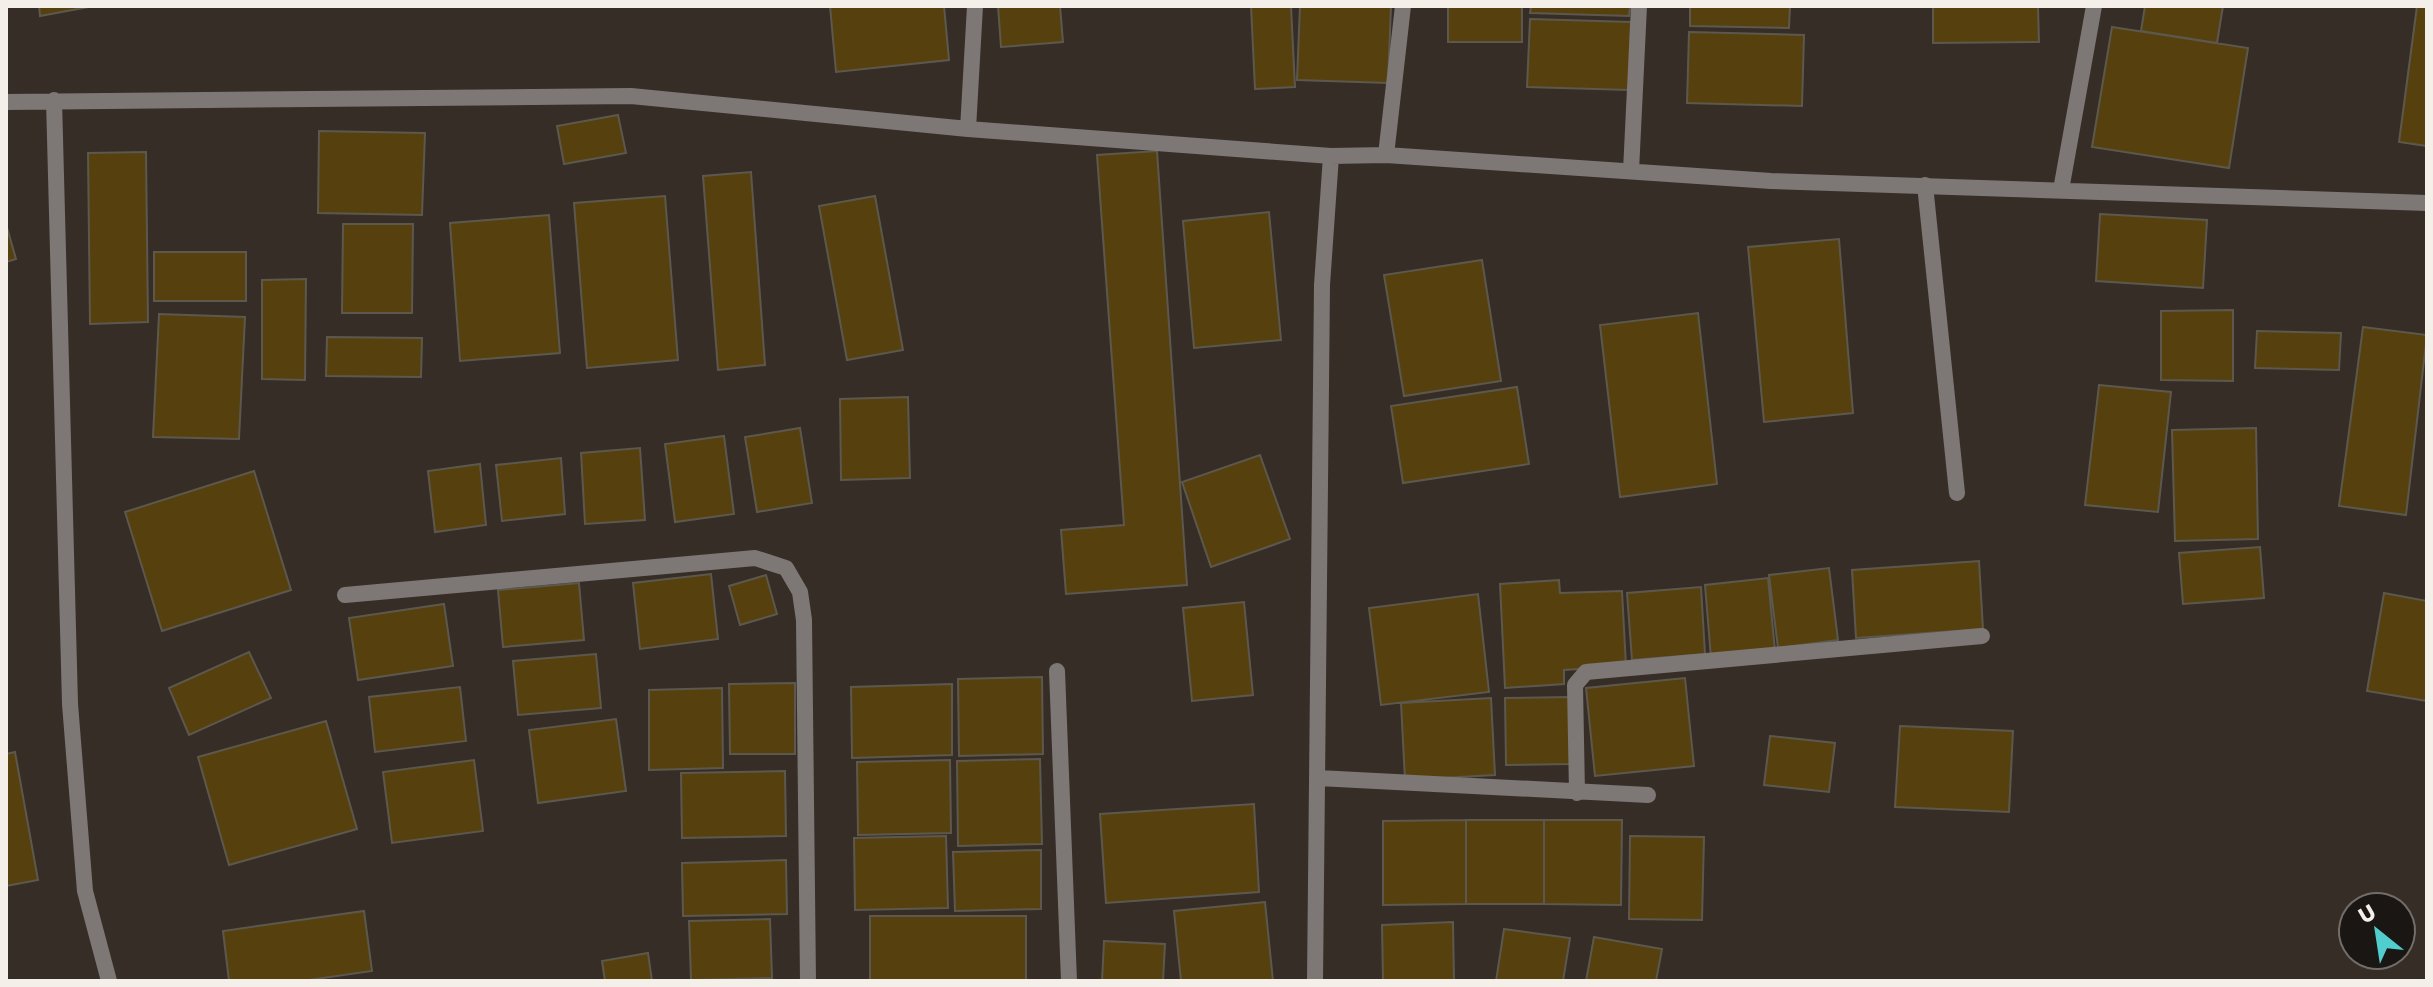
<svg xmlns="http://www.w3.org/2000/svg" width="2433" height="987" font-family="Poppins,sans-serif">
	<rect width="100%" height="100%" fill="#362d26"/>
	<path fill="#56410e" stroke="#5d584d" stroke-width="2" d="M 39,6 L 94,6 L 40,16 Z
		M 830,6 L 944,6 L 949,60 L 836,72 Z
		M 998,6 L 1060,6 L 1063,42 L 1001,47 Z
		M 1251,6 L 1291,6 L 1295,87 L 1255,89 Z
		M 1300,6 L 1391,6 L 1388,83 L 1297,80 Z
		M 1448,6 L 1522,6 L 1522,42 L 1448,42 Z
		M 1531,6 L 1630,6 L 1629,16 L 1530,13 Z
		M 1690,6 L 1790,6 L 1789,28 L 1690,26 Z
		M 1933,6 L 2038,6 L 2039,42 L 1933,43 Z
		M 2145,6 L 2223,6 L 2217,43 L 2141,31 Z
		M 2417,6 L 2427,6 L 2427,146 L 2399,142 Z
		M 1530,19 L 1631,22 L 1629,90 L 1527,87 Z
		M 2112,27 L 2248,48 L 2229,168 L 2092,147 Z
		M 1689,32 L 1804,35 L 1802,106 L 1687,103 Z
		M 618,115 L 626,153 L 564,164 L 557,126 Z
		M 319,131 L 425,133 L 422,215 L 318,213 Z
		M 1157,151 L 1187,585 L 1066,594 L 1061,530 L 1124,525 L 1097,155 Z
		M 146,152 L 148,322 L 90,324 L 88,153 Z
		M 751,172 L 765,365 L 718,370 L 703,176 Z
		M 665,196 L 678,360 L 587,368 L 574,203 Z
		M 875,196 L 903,350 L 847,360 L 819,206 Z
		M 1269,212 L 1281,340 L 1194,348 L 1183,221 Z
		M 2100,214 L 2207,220 L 2203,288 L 2096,281 Z
		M 549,215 L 560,353 L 460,361 L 450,223 Z
		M 6,224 L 16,259 L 6,262 Z
		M 343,224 L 413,224 L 412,313 L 342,313 Z
		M 1839,239 L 1853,413 L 1764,422 L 1748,247 Z
		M 154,252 L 246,252 L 246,301 L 154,301 Z
		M 1482,260 L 1501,381 L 1404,396 L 1384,275 Z
		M 306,279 L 305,380 L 262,379 L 262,280 Z
		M 2233,310 L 2233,381 L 2161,380 L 2161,311 Z
		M 1698,313 L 1717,484 L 1620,497 L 1600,325 Z
		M 159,314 L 245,317 L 239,439 L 153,437 Z
		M 2363,327 L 2427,335 L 2406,515 L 2339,506 Z
		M 2257,331 L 2341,333 L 2339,370 L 2255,368 Z
		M 327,337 L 422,338 L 421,377 L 326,376 Z
		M 2099,385 L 2171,392 L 2158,512 L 2085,505 Z
		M 1517,387 L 1529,464 L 1403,483 L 1391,406 Z
		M 908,397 L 910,478 L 841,480 L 840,399 Z
		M 800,428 L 812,503 L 757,512 L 745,437 Z
		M 2256,428 L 2258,539 L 2175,541 L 2172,430 Z
		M 724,436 L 734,514 L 675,522 L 665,444 Z
		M 640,448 L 645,520 L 585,524 L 581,453 Z
		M 1260,455 L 1290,539 L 1211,567 L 1182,482 Z
		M 561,458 L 565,514 L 502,521 L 496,465 Z
		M 480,464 L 486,525 L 435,532 L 428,471 Z
		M 254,471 L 291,590 L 162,631 L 125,512 Z
		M 2260,547 L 2264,598 L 2183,604 L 2179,553 Z
		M 1979,561 L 1983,629 L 1856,638 L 1852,570 Z
		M 1829,568 L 1838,640 L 1778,648 L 1769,575 Z
		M 711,574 L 718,639 L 640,649 L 633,583 Z
		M 766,575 L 777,614 L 740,625 L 729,586 Z
		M 1768,578 L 1775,651 L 1711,658 L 1705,585 Z
		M 1559,580 L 1560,593 L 1622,591 L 1626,666 L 1564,670 L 1564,684 L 1505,688 L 1500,584 Z
		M 579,583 L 584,640 L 503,647 L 498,590 Z
		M 1701,587 L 1705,654 L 1632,660 L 1627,593 Z
		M 2384,593 L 2427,601 L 2427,701 L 2367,691 Z
		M 1478,594 L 1489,692 L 1381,705 L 1369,608 Z
		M 1244,602 L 1253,695 L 1192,701 L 1183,608 Z
		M 444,604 L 453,666 L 358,680 L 349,618 Z
		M 249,652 L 271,698 L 189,735 L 169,688 Z
		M 596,654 L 601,708 L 518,715 L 513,661 Z
		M 1042,677 L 1043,754 L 959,756 L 958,679 Z
		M 1685,678 L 1694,766 L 1595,776 L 1586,688 Z
		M 795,683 L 795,754 L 730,754 L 729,684 Z
		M 952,684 L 952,755 L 852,758 L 851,687 Z
		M 460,687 L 466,741 L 375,752 L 369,697 Z
		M 722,688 L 723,768 L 649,770 L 649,690 Z
		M 1570,697 L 1571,764 L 1506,765 L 1505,698 Z
		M 1491,698 L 1495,775 L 1405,780 L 1401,703 Z
		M 616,719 L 626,791 L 538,803 L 529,730 Z
		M 326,721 L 357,829 L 229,865 L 198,757 Z
		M 1900,726 L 2013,731 L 2009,812 L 1895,807 Z
		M 1770,736 L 1835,743 L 1829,792 L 1764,785 Z
		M 15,752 L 38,880 L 6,886 L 6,754 Z
		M 1040,759 L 1042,844 L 958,846 L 957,761 Z
		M 474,760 L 483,831 L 392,843 L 383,772 Z
		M 950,760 L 951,833 L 858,835 L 857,762 Z
		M 785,771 L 786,836 L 682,838 L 681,773 Z
		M 1254,804 L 1259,892 L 1106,903 L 1100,814 Z
		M 1466,820 L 1544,820 L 1544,904 L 1466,904 Z
		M 1466,820 L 1466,904 L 1383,905 L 1383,821 Z
		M 1544,820 L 1622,820 L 1621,905 L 1544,904 Z
		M 946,836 L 948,908 L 855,910 L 854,838 Z
		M 1630,836 L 1704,837 L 1702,920 L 1629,919 Z
		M 1041,850 L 1041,909 L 955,911 L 953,852 Z
		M 786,860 L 787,914 L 683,916 L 682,863 Z
		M 1265,902 L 1273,981 L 1181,981 L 1174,911 Z
		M 364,911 L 372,971 L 302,981 L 229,981 L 223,931 Z
		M 870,916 L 1026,916 L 1026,981 L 870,981 Z
		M 770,919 L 772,978 L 691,980 L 689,921 Z
		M 1453,922 L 1454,981 L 1383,981 L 1382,925 Z
		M 1504,929 L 1570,938 L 1563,981 L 1496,981 Z
		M 1594,937 L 1662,949 L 1656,981 L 1586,981 Z
		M 1104,941 L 1165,944 L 1163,981 L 1102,981 Z
		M 648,953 L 652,981 L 605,981 L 602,961 Z"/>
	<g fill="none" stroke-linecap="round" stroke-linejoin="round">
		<path stroke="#7d7776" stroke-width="16" d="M 1925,185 L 1957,493"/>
		<path stroke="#7d7776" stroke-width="16" d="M 54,100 L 70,704 L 85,891 L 109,981
			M 6,102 L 631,96 L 968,129 L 1331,156 L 1386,155 L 1771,181 L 2427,203
			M 968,129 L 975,6
			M 1386,155 L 1403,6
			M 1631,171 L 1639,6
			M 2061,190 L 2094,6
			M 345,595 L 755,558 L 786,568 L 800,592 L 804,620 L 808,981
			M 1057,671 L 1069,981
			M 1318,778 L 1648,795
			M 1577,793 L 1575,685 L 1586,672 L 1982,636
			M 1315,981 L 1322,285 L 1331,156"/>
	</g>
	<rect width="2433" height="987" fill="none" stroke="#f5efea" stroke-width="16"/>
	<g transform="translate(2377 931) rotate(330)"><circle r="38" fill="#1a1613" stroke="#726d69" stroke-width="2"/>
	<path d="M0-6L14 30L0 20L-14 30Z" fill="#52cdce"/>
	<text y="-12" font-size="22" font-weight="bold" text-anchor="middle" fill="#f5efea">U</text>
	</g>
</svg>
